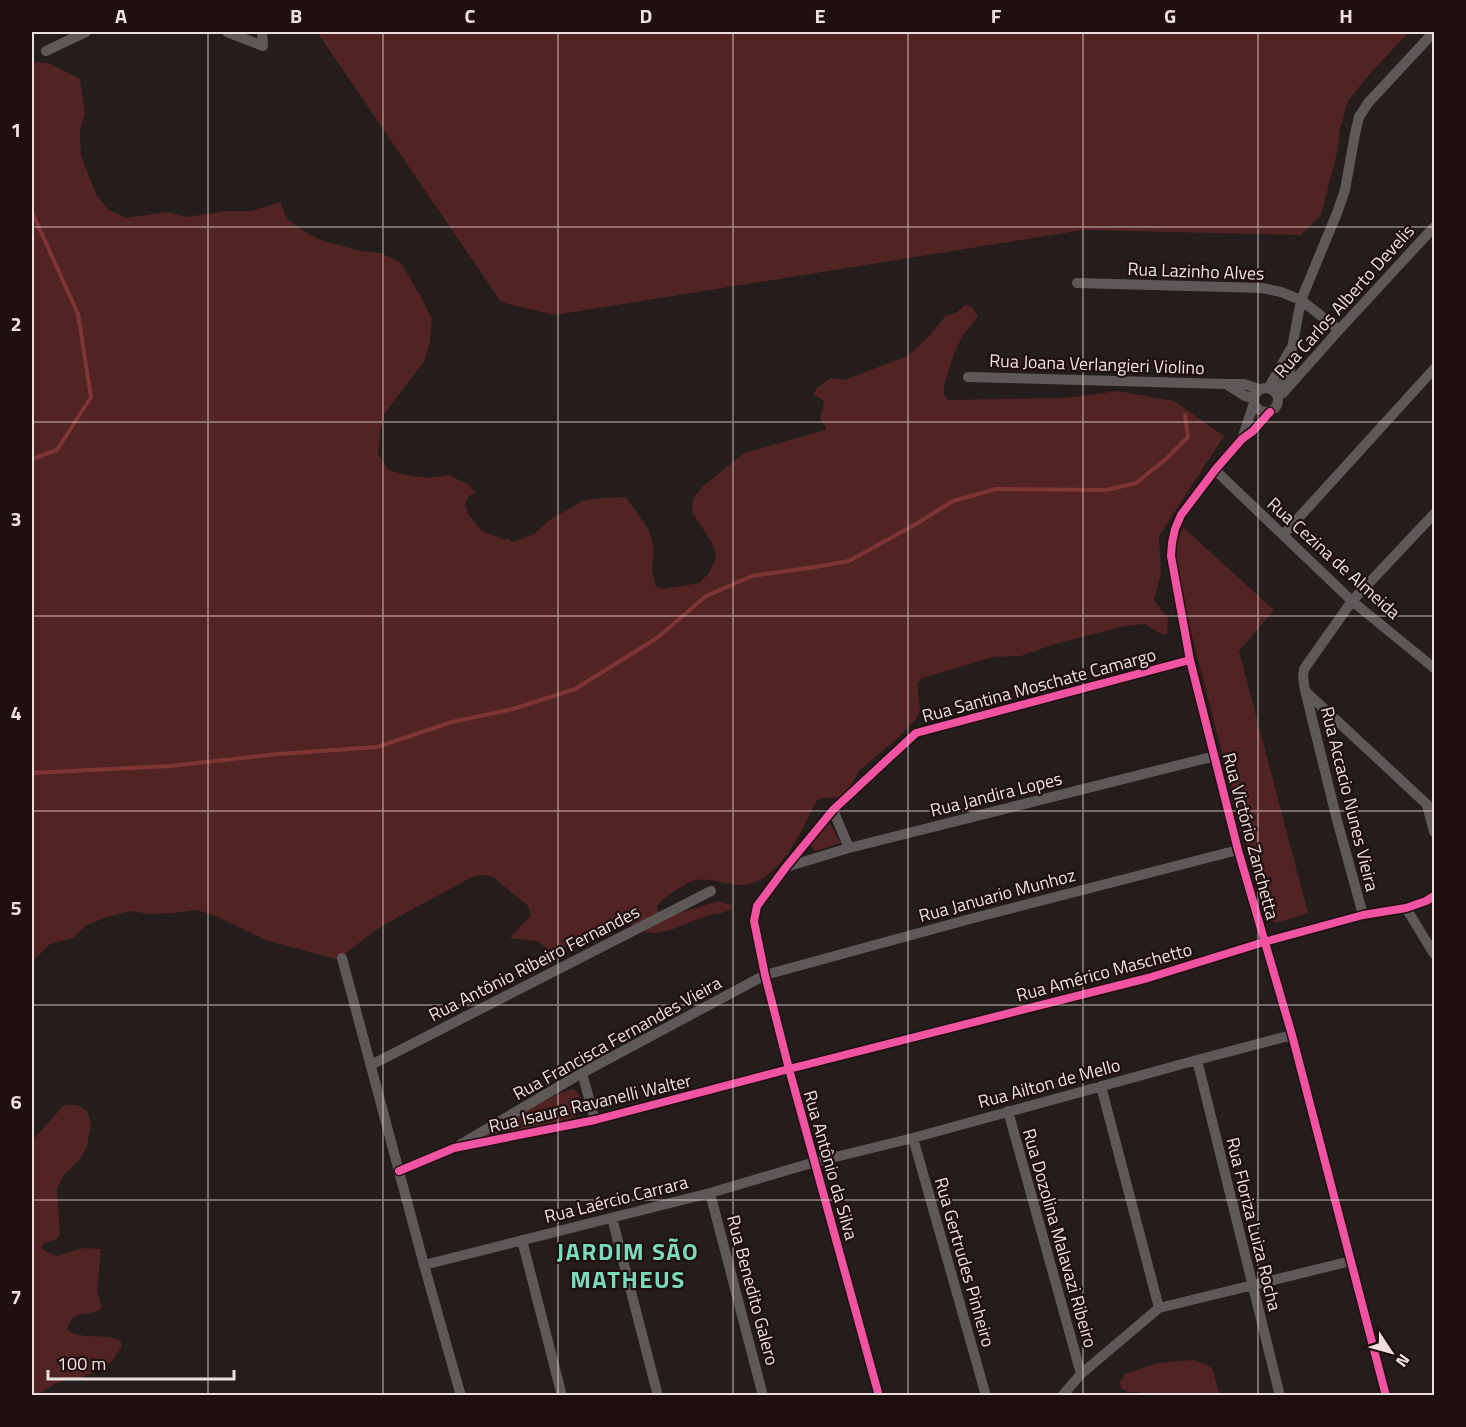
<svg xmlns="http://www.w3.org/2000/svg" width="1466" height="1427" font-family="'Titillium Web',sans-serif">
	<rect width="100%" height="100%" fill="#251c1c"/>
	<path fill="#512323" d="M 317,32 L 1409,32 L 1368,76 L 1348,101 L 1340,129 L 1337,153 L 1321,215 L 1301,235 L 1083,230 L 555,315 L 501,302 Z
		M 32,62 L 48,63 L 80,79 L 85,113 L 80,132 L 81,156 L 97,196 L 109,210 L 126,218 L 167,212 L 187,217 L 228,211 L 251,211 L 280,202 L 287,219 L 305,232 L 321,240 L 360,251 L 381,253 L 401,263 L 421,297 L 432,319 L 430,341 L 425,360 L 385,413 L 380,432 L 378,453 L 388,470 L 407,475 L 428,478 L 449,475 L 469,485 L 476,493 L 469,496 L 465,504 L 468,514 L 482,531 L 505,540 L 506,538 L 514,542 L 534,534 L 548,521 L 582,501 L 602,498 L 626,497 L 649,530 L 654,549 L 652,569 L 655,585 L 663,589 L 699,583 L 708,574 L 715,561 L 716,554 L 712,543 L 692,512 L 693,499 L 702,487 L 744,453 L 825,430 L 826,427 L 820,419 L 824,401 L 813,394 L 818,387 L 831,378 L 844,380 L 908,356 L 931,334 L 946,315 L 956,313 L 965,305 L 971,306 L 978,317 L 963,335 L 954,353 L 944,386 L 944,395 L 948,400 L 1065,398 L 1118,391 L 1174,401 L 1224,436 L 1159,536 L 1161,573 L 1154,600 L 1168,618 L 1167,634 L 1161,634 L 1145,624 L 1125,626 L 1055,644 L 1021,656 L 993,657 L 922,678 L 917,685 L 920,710 L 916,719 L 899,737 L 859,771 L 845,796 C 835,799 827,796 817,800 C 802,829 788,865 758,881 C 733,893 713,873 690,882 C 686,883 682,887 678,889 C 670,894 663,898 657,906 L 659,913 L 666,917 L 718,901 L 732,905 L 733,908 C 725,914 715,913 706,916 C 688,922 666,936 646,932 C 640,931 634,926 629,923 L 603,935 L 588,936 L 560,949 L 550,951 L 537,941 L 510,938 L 531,915 L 528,906 L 493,877 L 485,875 L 472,877 L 380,927 L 342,956 L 340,960 L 265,940 L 214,915 L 195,910 L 174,913 L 151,914 L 130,911 L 107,917 L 87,925 L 73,938 L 50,944 L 32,962 Z
		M 1183,527 L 1274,610 L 1239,651 L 1308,913 L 1276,923 L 1269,918 L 1264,907 L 1223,757 L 1186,613 L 1176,566 L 1176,545 Z
		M 829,822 L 841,843 L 814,851 L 810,843 Z
		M 573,1089 L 577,1092 L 581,1100 L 576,1116 L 570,1119 L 490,1140 L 482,1140 L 485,1130 L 563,1092 Z
		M 64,1105 L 77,1105 L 87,1111 L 91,1125 L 87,1146 L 80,1159 L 63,1176 L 57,1189 L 60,1234 L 57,1239 L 43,1244 L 41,1249 L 57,1256 L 83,1248 L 101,1249 L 97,1291 L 102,1308 C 88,1319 72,1307 67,1330 C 83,1341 104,1332 121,1341 L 121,1348 L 111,1362 L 103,1368 L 78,1379 L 68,1378 L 53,1385 L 37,1395 L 32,1395 L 32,1141 Z
		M 1193,1360 C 1223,1368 1209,1374 1221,1395 L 1142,1395 L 1139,1392 L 1128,1392 L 1121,1388 L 1120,1382 L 1125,1374 L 1157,1363 Z"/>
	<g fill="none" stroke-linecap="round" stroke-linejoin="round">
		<path stroke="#7f3535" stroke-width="4" d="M 32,212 L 78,314 L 91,397 L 57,450 L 32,459
			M 32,773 L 170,766 L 279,754 L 377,747 L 452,722 L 513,709 L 575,689 L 657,638 L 706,596 L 752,576 L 815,567 L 849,561 L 916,524 L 953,501 L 996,489 L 1106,490 L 1136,483 L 1167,458 L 1188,437 L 1185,415"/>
		<path stroke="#5f5858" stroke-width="10" d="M 227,32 L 263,46 L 262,32
			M 46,51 L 86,32
			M 1077,283 L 1262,288 L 1281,292 L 1301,300 L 1339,330
			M 968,377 L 1226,384 L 1244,384 L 1259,389
			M 1226,384 L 1245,396 L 1254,398
			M 1269,387 L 1290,350
			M1254 400a12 12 0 1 1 24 0a12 12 0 1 1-24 0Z
			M 1277,393 L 1287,377 L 1290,371 L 1292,348 L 1301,300 L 1337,213 L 1345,190 L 1355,134 L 1359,117 L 1368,103 L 1434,32
			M 1283,393 L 1339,330 L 1434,227
			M 1270,412 L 1253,431 L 1242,439 L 1215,470 L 1181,515 L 1175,529 L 1172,543 L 1171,556 L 1190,660 L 1238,850 L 1292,1035 L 1386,1396
			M 1242,439 L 1254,403
			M 1215,470 L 1352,601 L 1434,668
			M 1283,535 L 1434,369
			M 1305,691 L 1434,811
			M 1427,805 L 1434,832
			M 833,810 L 849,848
			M 786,867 L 849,848 L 1215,756
			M 1406,908 L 1434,954
			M 1363,915 L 1337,820 L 1305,690 L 1303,677 L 1304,669 L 1352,601 L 1434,514
			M 342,958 L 424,1265 L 461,1396
			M 1197,1060 L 1280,1396
			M 371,1065 L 711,891
			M 582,1073 L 595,1120
			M 1101,1086 L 1159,1308
			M 1008,1111 L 1081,1374
			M 913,1138 L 986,1396
			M 461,1144 L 582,1073 L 765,975 L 970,919 L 1238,850
			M 399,1171 L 454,1148 L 595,1120 L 789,1069 L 1148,978 L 1264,942 L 1363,915 L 1406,908 L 1426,901 L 1434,896
			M 710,1193 L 763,1396
			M 612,1218 L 658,1396
			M 522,1240 L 562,1396
			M 424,1265 L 710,1193 L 815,1162 L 913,1138 L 1197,1060 L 1292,1035
			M 879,1396 L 789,1069 L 765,975 L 754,921 L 757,906 L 786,867 L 833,810 L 916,733 L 1190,660
			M 1062,1396 L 1081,1374 L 1159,1308 L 1351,1261"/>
		<defs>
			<path id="cycleway" d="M 1270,412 L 1253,431 L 1242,439 L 1215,470 L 1181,515 L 1175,529 L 1172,543 L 1171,556 L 1190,660 L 1238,850 L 1292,1035 L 1386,1396
				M 399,1171 L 454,1148 L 595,1120 L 789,1069 L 1148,978 L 1264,942 L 1363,915 L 1406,908 L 1426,901 L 1434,896
				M 879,1396 L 789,1069 L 765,975 L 754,921 L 757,906 L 786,867 L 833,810 L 916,733 L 1190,660"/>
		</defs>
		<use href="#cycleway" stroke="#1f0f0f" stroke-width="11"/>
		<use href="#cycleway" stroke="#f153a3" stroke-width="8"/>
	</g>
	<path fill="none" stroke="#ece0df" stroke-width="1.5" stroke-opacity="0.55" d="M 208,32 L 208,1396M 383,32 L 383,1396M 558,32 L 558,1396M 733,32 L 733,1396M 908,32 L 908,1396M 1083,32 L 1083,1396M 1258,32 L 1258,1396M 32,227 L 1434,227M 32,422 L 1434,422M 32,616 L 1434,616M 32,811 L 1434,811M 32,1005 L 1434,1005M 32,1200 L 1434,1200"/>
	<g text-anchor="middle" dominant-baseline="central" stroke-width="4.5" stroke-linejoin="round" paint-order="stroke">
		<g font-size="18" fill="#ece0df" stroke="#1f0f0f">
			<text transform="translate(1196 271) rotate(2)">Rua Lazinho Alves</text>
			<text transform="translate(1344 301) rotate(-48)">Rua Carlos Alberto Develis</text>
			<text transform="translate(1097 364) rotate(2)">Rua Joana Verlangieri Violino</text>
			<text transform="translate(1334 558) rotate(42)">Rua Cezina de Almeida</text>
			<text transform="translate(1039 685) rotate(-15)">Rua Santina Moschate Camargo</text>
			<text transform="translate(996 794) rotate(-14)">Rua Jandira Lopes</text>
			<text transform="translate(1350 799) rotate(76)">Rua Accacio Nunes Vieira</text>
			<text transform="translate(1251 836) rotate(75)">Rua Victório Zanchetta</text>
			<text transform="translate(997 895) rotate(-15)">Rua Januario Munhoz</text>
			<text transform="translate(534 963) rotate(-27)">Rua Antônio Ribeiro Fernandes</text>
			<text transform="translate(1104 972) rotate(-15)">Rua Américo Maschetto</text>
			<text transform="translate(617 1038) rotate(-29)">Rua Francisca Fernandes Vieira</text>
			<text transform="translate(1049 1083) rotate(-15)">Rua Ailton de Mello</text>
			<text transform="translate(590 1103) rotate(-13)">Rua Isaura Ravanelli Walter</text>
			<text transform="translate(831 1165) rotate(74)">Rua Antônio da Silva</text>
			<text transform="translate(616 1199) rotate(-14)">Rua Laércio Carrara</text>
			<text transform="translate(1254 1224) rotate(76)">Rua Floriza Luiza Rocha</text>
			<text transform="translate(1060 1238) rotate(74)">Rua Dozolina Malavazi Ribeiro</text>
			<text transform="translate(965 1262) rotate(74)">Rua Gertrudes Pinheiro</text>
			<text transform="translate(753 1290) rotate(75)">Rua Benedito Galero</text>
		</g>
		<g font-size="24" font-weight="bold" letter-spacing="1.5" fill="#7adabe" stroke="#1f0f0f">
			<text x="628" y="1251">JARDIM SÃO<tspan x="628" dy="28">MATHEUS</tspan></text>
		</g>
	</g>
	<rect width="1466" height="1427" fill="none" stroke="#1f0f0f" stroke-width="66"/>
	<g transform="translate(1391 1352) rotate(126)" stroke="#1f0f0f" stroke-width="4.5" paint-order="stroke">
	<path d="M0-4.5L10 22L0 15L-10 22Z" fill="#ece0df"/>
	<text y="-9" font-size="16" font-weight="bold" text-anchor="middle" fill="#ece0df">N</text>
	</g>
	<path d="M48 1370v9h186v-9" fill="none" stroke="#ece0df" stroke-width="3"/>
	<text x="57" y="1370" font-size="18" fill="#ece0df" stroke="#1f0f0f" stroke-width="4.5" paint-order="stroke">100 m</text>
	<rect x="33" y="33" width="1400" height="1361" fill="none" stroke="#ece0df" stroke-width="2"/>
	<g font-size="20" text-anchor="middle" font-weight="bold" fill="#ece0df">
		<text x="121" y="23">A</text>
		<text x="296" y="23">B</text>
		<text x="470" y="23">C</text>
		<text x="646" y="23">D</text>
		<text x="820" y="23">E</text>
		<text x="996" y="23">F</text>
		<text x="1170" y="23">G</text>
		<text x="1346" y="23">H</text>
		<text x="16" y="137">1</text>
		<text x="16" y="331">2</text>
		<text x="16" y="526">3</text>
		<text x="16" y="720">4</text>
		<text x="16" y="915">5</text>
		<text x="16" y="1109">6</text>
		<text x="16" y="1304">7</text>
	</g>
</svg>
